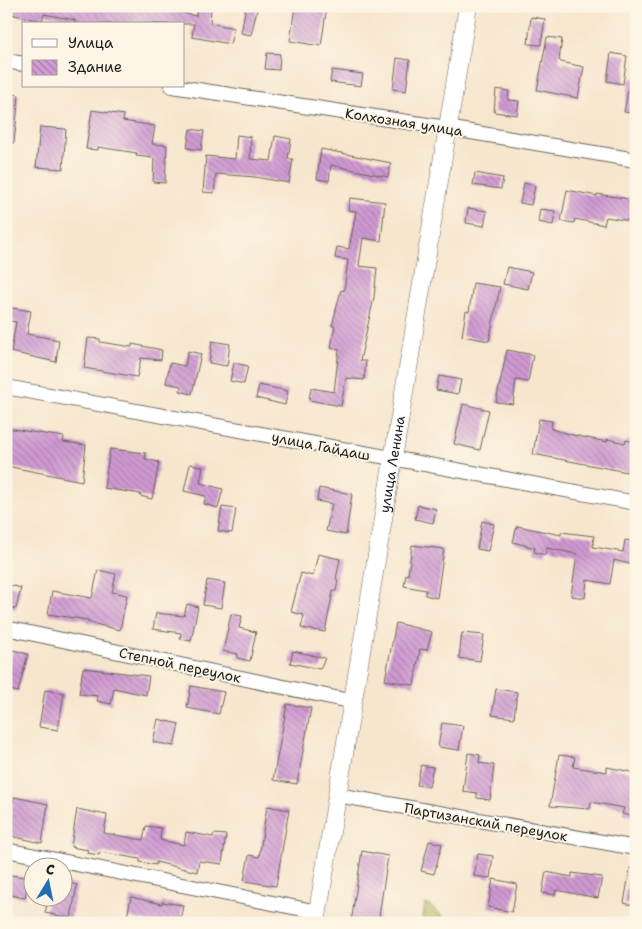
<svg xmlns="http://www.w3.org/2000/svg" width="642" height="929" font-family="'Shantell Sans',sans-serif">
	<defs>
		<pattern id="park-tufts" width="24" height="20" patternUnits="userSpaceOnUse" patternTransform="scale(1.25)"><rect width="24" height="20" fill="#adbf62"/><path d="M3 7l-1-3M5 7V3M7 7l1-3M15 17l-1-3M17 17v-4M19 17l1-3" fill="none" stroke="#94a454"/></pattern>
		<pattern id="building-back-hatch" width="6" height="6" patternUnits="userSpaceOnUse" patternTransform="scale(1.25)"><rect width="6" height="6" fill="#d09ad3"/><path d="M-1 5l2 2M0 0l6 6M5-1l2 2" fill="none" stroke="#a87daa"/></pattern>
	</defs>
	<rect width="100%" height="100%" fill="#fcf5e5"/>
	<filter id="ink" filterUnits="userSpaceOnUse"><feTurbulence type="fractalNoise" baseFrequency=".02" numOctaves="2"/><feDisplacementMap in="SourceGraphic" scale="10" xChannelSelector="R" yChannelSelector="G"/><feConvolveMatrix kernelMatrix="1 2 1 2 8 2 1 2 1" color-interpolation-filters="sRGB"/></filter>
	<filter id="wash" filterUnits="userSpaceOnUse"><feTurbulence type="fractalNoise" baseFrequency=".0096" numOctaves="4" result="noise"/><feDisplacementMap in="SourceGraphic" scale="20" xChannelSelector="R" yChannelSelector="G"/><feGaussianBlur stdDeviation="1.12" result="paint"/><feColorMatrix in="noise" values="0 0 0 0 0 0 0 0 0 0 0 0 0 0 0 0 0 1.4 0 .05"/><feComposite in="paint" operator="in"/></filter>
	<g filter="url(#wash)">
		<rect width="100%" height="100%" fill="#f7e6ce"/>
		<path fill="url(#park-tufts)" stroke="#646e3f" d="M 425,904 L 429,905 L 446,919 L 446,923 L 422,923 Z"/>
		<g id="blocks">
			<path fill="url(#building-back-hatch)" d="M 6,6 L 81,6 L 100,10 L 100,6 L 150,6 L 196,16 L 197,6 L 203,6 L 211,8 L 210,23 L 234,28 L 230,44 L 192,37 L 194,24 L 75,24 L 75,20 L 44,14 L 42,21 L 6,13 Z
				M 246,6 L 258,6 L 251,35 L 241,33 Z
				M 295,6 L 327,6 L 321,46 L 290,41 Z
				M 531,17 L 545,19 L 541,45 L 528,44 Z
				M 547,37 L 562,39 L 559,60 L 561,62 L 584,67 L 578,98 L 537,90 Z
				M 267,53 L 280,54 L 279,70 L 265,69 Z
				M 611,53 L 627,56 L 623,84 L 607,81 Z
				M 397,58 L 410,60 L 406,91 L 393,89 Z
				M 332,70 L 363,74 L 361,86 L 330,82 Z
				M 630,78 L 636,79 L 636,114 L 624,112 Z
				M 496,89 L 509,91 L 508,100 L 519,101 L 517,115 L 494,112 Z
				M 8,93 L 19,95 L 14,143 L 6,142 Z
				M 92,110 L 124,115 L 123,121 L 155,126 L 152,144 L 167,145 L 165,183 L 153,182 L 154,158 L 136,156 L 137,153 L 98,147 L 98,150 L 86,149 Z
				M 40,127 L 66,129 L 63,169 L 36,167 Z
				M 190,129 L 204,131 L 201,150 L 187,148 Z
				M 237,135 L 251,137 L 250,159 L 271,161 L 275,136 L 291,139 L 288,159 L 293,159 L 289,183 L 255,177 L 216,174 L 214,193 L 203,192 L 206,156 L 235,159 Z
				M 321,149 L 391,163 L 388,177 L 331,165 L 329,181 L 317,179 Z
				M 475,173 L 503,178 L 501,189 L 473,185 Z
				M 524,183 L 535,186 L 531,205 L 520,203 Z
				M 567,190 L 597,196 L 597,194 L 636,200 L 636,222 L 606,217 L 604,225 L 575,219 L 574,223 L 561,221 Z
				M 350,198 L 385,202 L 381,241 L 363,238 L 359,266 L 377,268 L 374,297 L 360,361 L 366,361 L 364,380 L 346,378 L 341,406 L 309,400 L 311,388 L 334,392 L 339,350 L 331,348 L 335,326 L 332,326 L 341,290 L 344,291 L 348,260 L 335,258 L 337,247 L 349,249 L 356,211 L 348,210 Z
				M 468,208 L 487,211 L 484,226 L 466,223 Z
				M 540,209 L 555,211 L 553,225 L 538,222 Z
				M 507,267 L 532,272 L 528,289 L 503,284 Z
				M 473,283 L 500,287 L 489,341 L 462,336 L 466,311 L 469,312 Z
				M 6,307 L 31,311 L 27,334 L 59,340 L 56,362 L 11,352 L 16,322 L 6,320 Z
				M 88,338 L 100,339 L 100,342 L 132,347 L 132,344 L 162,350 L 161,360 L 141,358 L 137,377 L 84,368 Z
				M 212,341 L 230,344 L 227,366 L 209,363 Z
				M 507,350 L 533,355 L 528,382 L 516,380 L 513,404 L 496,402 Z
				M 188,351 L 201,354 L 192,394 L 180,391 L 181,386 L 166,383 L 170,363 L 185,366 Z
				M 234,363 L 248,366 L 244,384 L 230,381 Z
				M 439,376 L 461,380 L 458,394 L 436,390 Z
				M 259,385 L 288,391 L 285,405 L 256,398 Z
				M 463,404 L 489,410 L 480,450 L 454,444 Z
				M 539,419 L 552,421 L 551,429 L 573,435 L 607,442 L 607,439 L 625,443 L 626,440 L 636,442 L 632,473 L 533,454 Z
				M 6,428 L 64,437 L 63,442 L 86,445 L 82,481 L 6,466 Z
				M 110,449 L 146,453 L 145,459 L 159,462 L 152,499 L 140,496 L 141,494 L 104,488 Z
				M 190,464 L 203,467 L 200,483 L 223,489 L 218,508 L 204,504 L 206,496 L 184,491 Z
				M 319,488 L 352,494 L 346,535 L 326,531 L 332,504 L 317,501 Z
				M 418,505 L 436,509 L 433,523 L 415,519 Z
				M 222,507 L 236,509 L 232,533 L 218,531 Z
				M 482,521 L 494,524 L 488,551 L 477,549 Z
				M 517,526 L 561,535 L 561,532 L 594,536 L 593,547 L 623,552 L 625,540 L 636,542 L 634,565 L 614,560 L 610,584 L 587,580 L 585,598 L 571,596 L 577,554 L 547,548 L 545,555 L 534,552 L 535,548 L 513,542 Z
				M 412,545 L 444,549 L 437,598 L 425,595 L 426,590 L 404,586 L 406,574 L 408,575 Z
				M 318,554 L 340,559 L 336,579 L 338,580 L 336,591 L 333,591 L 325,632 L 301,628 L 304,615 L 291,612 L 301,573 L 313,576 Z
				M 98,570 L 116,574 L 112,592 L 127,595 L 120,630 L 87,622 L 88,620 L 48,614 L 52,591 L 92,598 Z
				M 207,580 L 225,583 L 221,608 L 203,605 Z
				M 6,584 L 21,588 L 16,609 L 6,607 Z
				M 187,604 L 198,607 L 191,641 L 180,639 L 181,633 L 153,629 L 156,613 L 184,616 Z
				M 231,614 L 242,616 L 239,628 L 256,632 L 250,661 L 237,658 L 238,654 L 223,651 Z
				M 396,623 L 432,632 L 427,650 L 420,649 L 414,685 L 385,680 Z
				M 462,633 L 484,635 L 480,661 L 459,658 Z
				M 13,650 L 28,654 L 18,692 L 6,689 L 6,676 Z
				M 293,651 L 325,658 L 320,669 L 290,663 Z
				M 83,668 L 149,676 L 146,695 L 114,688 L 111,704 L 97,701 L 98,696 L 79,694 Z
				M 191,686 L 224,692 L 219,714 L 187,708 Z
				M 496,689 L 517,692 L 514,718 L 492,715 Z
				M 45,690 L 64,693 L 58,730 L 39,727 Z
				M 287,704 L 311,708 L 297,784 L 273,780 Z
				M 158,719 L 179,724 L 174,746 L 153,742 Z
				M 442,723 L 463,726 L 459,750 L 438,747 Z
				M 468,753 L 480,755 L 479,763 L 494,765 L 490,800 L 477,798 L 477,793 L 463,791 Z
				M 559,755 L 575,757 L 573,767 L 607,772 L 607,767 L 636,773 L 636,817 L 622,814 L 624,808 L 591,802 L 590,809 L 550,806 Z
				M 421,765 L 433,767 L 429,787 L 417,785 Z
				M 14,797 L 48,804 L 42,843 L 6,835 Z
				M 267,806 L 289,810 L 276,886 L 244,881 L 249,855 L 259,857 Z
				M 77,809 L 107,815 L 104,833 L 143,840 L 146,826 L 161,828 L 160,840 L 184,845 L 186,832 L 213,837 L 214,834 L 226,835 L 222,864 L 199,861 L 197,872 L 156,862 L 156,865 L 140,862 L 140,859 L 100,852 L 99,855 L 87,853 L 88,850 L 71,847 Z
				M 429,841 L 442,844 L 434,874 L 421,871 Z
				M 362,851 L 388,856 L 378,923 L 351,923 Z
				M 478,854 L 493,856 L 490,878 L 474,876 Z
				M 630,868 L 636,869 L 636,906 L 624,903 Z
				M 546,872 L 572,877 L 572,873 L 602,877 L 598,898 L 556,890 L 555,895 L 542,893 Z
				M 6,874 L 29,878 L 25,898 L 6,894 Z
				M 493,879 L 517,884 L 512,912 L 488,907 Z
				M 65,882 L 77,885 L 71,918 L 45,913 L 49,896 L 62,896 Z
				M 131,897 L 162,904 L 162,902 L 183,905 L 180,923 L 154,923 L 127,917 Z"/>
		</g>
	</g>
	<g filter="url(#ink)">
		<use href="#blocks" fill-opacity="0" stroke="#69635a" stroke-width="1"/>
		<g fill="none" stroke-linecap="round" stroke-linejoin="round">
			<defs>
				<path id="minor" d="M 6,61 L 24,64
					M 172,86 L 447,128 L 636,160
					M 6,387 L 636,503
					M 6,628 L 354,702
					M 337,795 L 636,848
					M 6,850 L 318,912"/>
				<g id="tertiary">
					<path id="s1" d="M 316,923 L 468,6"/>
				</g>
			</defs>
			<use href="#minor" stroke="#69635a" stroke-width="16"/>
			<use href="#tertiary" stroke="#69635a" stroke-width="19"/>
			<use href="#minor" stroke="#fff" stroke-width="14"/>
			<use href="#tertiary" stroke="#fff" stroke-width="18"/>
		</g>
	</g>
	<g text-anchor="middle" dominant-baseline="central" stroke-width="4" stroke-linejoin="round" paint-order="stroke">
		<g font-size="14" fill="#1c1c1c" stroke="#fcf5e5">
			<text transform="translate(404 122) rotate(9)">Колхозная улица</text>
			<text transform="translate(321 446) rotate(11)">улица Гайдаш</text>
			<text stroke="none"><textPath href="#s1" startOffset="465">улица Ленина</textPath></text>
			<text transform="translate(180 665) rotate(12)">Степной переулок</text>
			<text transform="translate(486 822) rotate(10)">Партизанский переулок</text>
		</g>
	</g>
	<rect width="642" height="929" fill="none" stroke="#fcf5e5" stroke-width="25"/>
	<rect x="22" y="22" width="162" height="65" fill="#fcf5e5" stroke="#a29e95"/>
	<rect x="32" y="39" width="25" height="8" fill="#ffffff" stroke="#a29e95"/>
	<text x="68" y="48" font-size="15" fill="#1c1c1c">Улица</text>
	<rect x="32" y="60" width="25" height="15" fill="url(#building-back-hatch)" stroke="#a29e95"/>
	<text x="68" y="72" font-size="15" fill="#1c1c1c">Здание</text>
	<g transform="translate(48 882) rotate(10)"><circle r="24" fill="#fcf5e5" stroke="#a29e95"/>
	<path d="M0-4L9 19L0 12L-9 19Z" fill="#1f6fb2"/>
	<text y="-8" font-size="14" font-weight="bold" text-anchor="middle" fill="#1c1c1c">С</text>
	</g>
</svg>
